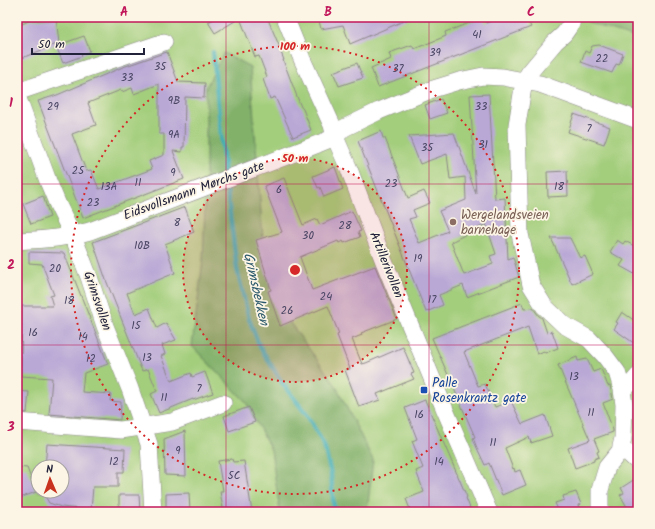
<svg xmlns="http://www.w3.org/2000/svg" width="655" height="529" font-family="Kalam,sans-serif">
	<rect width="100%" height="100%" fill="#fcf5e5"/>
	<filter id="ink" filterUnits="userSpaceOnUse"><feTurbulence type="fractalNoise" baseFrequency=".025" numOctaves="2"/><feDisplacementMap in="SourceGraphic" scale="8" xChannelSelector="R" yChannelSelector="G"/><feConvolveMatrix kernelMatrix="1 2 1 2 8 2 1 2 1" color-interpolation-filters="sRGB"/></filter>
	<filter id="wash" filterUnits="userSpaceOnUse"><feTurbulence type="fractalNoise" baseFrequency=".012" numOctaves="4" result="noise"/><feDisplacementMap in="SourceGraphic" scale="16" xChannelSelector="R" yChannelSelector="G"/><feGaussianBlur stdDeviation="0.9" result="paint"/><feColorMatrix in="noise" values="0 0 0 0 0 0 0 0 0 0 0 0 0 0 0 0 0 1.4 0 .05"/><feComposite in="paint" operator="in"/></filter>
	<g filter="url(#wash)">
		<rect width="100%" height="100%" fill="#f4ecd3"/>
		<path fill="#a3ce7b" stroke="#62785b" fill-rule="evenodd" d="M 17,17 L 638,17 L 638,512 L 17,512 ZM 38,467 L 62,467 L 62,491 L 38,491 Z"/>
		<path fill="#82b16b" stroke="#526a53" d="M 586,17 L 638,17 L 638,39 L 589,23 Z
			M 224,53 L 250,67 L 263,239 L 282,312 L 335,384 L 373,460 L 367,512 L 280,512 L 271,450 L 246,402 L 192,346 L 203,260 L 206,175 L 206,87 Z"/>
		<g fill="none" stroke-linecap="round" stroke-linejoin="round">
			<path stroke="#3aabb5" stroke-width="4.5" d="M 213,52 L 225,176
				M 226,183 L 237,269 L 249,319 L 260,347 L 283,384 L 307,415 L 324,445 L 331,474 L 334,512"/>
		</g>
		<g id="blocks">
			<path fill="#b9a8d6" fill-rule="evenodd" d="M 56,17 L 59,43 L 17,60 L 17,26 L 31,20 Z
				M 218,17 L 267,17 L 281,50 L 280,50 L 284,60 L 283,60 L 301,107 L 303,109 L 311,130 L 293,137 L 275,97 L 270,99 L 263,79 L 267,77 L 259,56 L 255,57 L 240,18 L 215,33 L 208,22 Z
				M 318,17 L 413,17 L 350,44 L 343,25 L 321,29 Z
				M 501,17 L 526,17 L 531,27 L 378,87 L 371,68 L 391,59 L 389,53 L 412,45 L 414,49 L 446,36 L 445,32 L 483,18 L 486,23 Z
				M 84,36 L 90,51 L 81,55 L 82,56 L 63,63 L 56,46 Z
				M 599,45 L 623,54 L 619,65 L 616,64 L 612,73 L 581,62 L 585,51 L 589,53 L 592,46 Z
				M 167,52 L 178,82 L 205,83 L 204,98 L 185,97 L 184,147 L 182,147 L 182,152 L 173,151 L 184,179 L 83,218 L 38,101 L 57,95 L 123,67 ZM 159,84 L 159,134 L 164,134 L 164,155 L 149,161 L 152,169 L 99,189 L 91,170 L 86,171 L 72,134 L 96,125 L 88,103 L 121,90 L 122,92 L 132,88 L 134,94 Z
				M 357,63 L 363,78 L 339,86 L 333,72 Z
				M 489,94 L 495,199 L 505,198 L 508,259 L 513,257 L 519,277 L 467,297 L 463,285 L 439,295 L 443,305 L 426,312 L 358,141 L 381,131 L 383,138 L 385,138 L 408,198 L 424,191 L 430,203 L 413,210 L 416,217 L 409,219 L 419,243 L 448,231 L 439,211 L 466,200 L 465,177 L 450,179 L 447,154 L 420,164 L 409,136 L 454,133 L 476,194 L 470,95 ZM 486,224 L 496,254 L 490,256 L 493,264 L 464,275 L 451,242 Z
				M 441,99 L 447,113 L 430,119 L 425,105 Z
				M 574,114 L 610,127 L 604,144 L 568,132 Z
				M 335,167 L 343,189 L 324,197 L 320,187 L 318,188 L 313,176 Z
				M 567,171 L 568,196 L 548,197 L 547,172 Z
				M 284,178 L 303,225 L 317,219 L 320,225 L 352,211 L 361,231 L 358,232 L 360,237 L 344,243 L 343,241 L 339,243 L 338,241 L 300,257 L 312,290 L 375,266 L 397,319 L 361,333 L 362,335 L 352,339 L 362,364 L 366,363 L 403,347 L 414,373 L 411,374 L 414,379 L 377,394 L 380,400 L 359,407 L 345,370 L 350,369 L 337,335 L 339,334 L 328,306 L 280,326 L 268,291 L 271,290 L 256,240 L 282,232 L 264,186 Z
				M 43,196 L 50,217 L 31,224 L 23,204 Z
				M 185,207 L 194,232 L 165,244 L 175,273 L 127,293 L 135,314 L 149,308 L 157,328 L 166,323 L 176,340 L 162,345 L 165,354 L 161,356 L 171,381 L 191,373 L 192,377 L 205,372 L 213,393 L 193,400 L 193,399 L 159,413 L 151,394 L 157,391 L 148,369 L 142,371 L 106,280 L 93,242 Z
				M 551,238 L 570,238 L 580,258 L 585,256 L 593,274 L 572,284 Z
				M 617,240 L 623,244 L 625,241 L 638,248 L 638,276 L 620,266 L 624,260 L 610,252 Z
				M 29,252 L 64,253 L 108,364 L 84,373 L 82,392 L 111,394 L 110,401 L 121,402 L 120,420 L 49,414 L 52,378 L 21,376 L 22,306 L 53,306 L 50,296 L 54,295 L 42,264 L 29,263 Z
				M 522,303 L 524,309 L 533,308 L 539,316 L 542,318 L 547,333 L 552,331 L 558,348 L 545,353 L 544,351 L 537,354 L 528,327 L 464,352 L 478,386 L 485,384 L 495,407 L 511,401 L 522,424 L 545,415 L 552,436 L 531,443 L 529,437 L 505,448 L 513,469 L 514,468 L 515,472 L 520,470 L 526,485 L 502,495 L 489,463 L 485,465 L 477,448 L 473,438 L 475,437 L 432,338 Z
				M 622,312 L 638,323 L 638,346 L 614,329 L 618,323 L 616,322 Z
				M 577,357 L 578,361 L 587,359 L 593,372 L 601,369 L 608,386 L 610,385 L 613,399 L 603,403 L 613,430 L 613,432 L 594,439 L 599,451 L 597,452 L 599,457 L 594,459 L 594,461 L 575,468 L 568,448 L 590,440 L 558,365 Z
				M 17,391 L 29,392 L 27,413 L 17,412 Z
				M 425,400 L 467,497 L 466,498 L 470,508 L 459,512 L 411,512 L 406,499 L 424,492 L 416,471 L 423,468 L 412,441 L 417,439 L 405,408 Z
				M 249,407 L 255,422 L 229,431 L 224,416 Z
				M 185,431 L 186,476 L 165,475 L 164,439 Z
				M 47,444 L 125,449 L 124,472 L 118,472 L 118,487 L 93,487 L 91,510 L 61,507 L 49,503 L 45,496 L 50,491 L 62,491 L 62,479 L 69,472 L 62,471 L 62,467 L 45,467 Z
				M 232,459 L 233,462 L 244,461 L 252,512 L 231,512 L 231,508 L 223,509 L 220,491 L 223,491 L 218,461 Z
				M 17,467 L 27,468 L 36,492 L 17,499 Z
				M 638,477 L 638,512 L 630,512 L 620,495 L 624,493 L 621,488 Z
				M 576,492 L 581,504 L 578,505 L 580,512 L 559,512 L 555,503 L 564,500 L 563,496 Z
				M 189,493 L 190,511 L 166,512 L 166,494 Z
				M 119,495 L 139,495 L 140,512 L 119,512 Z"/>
		</g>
	</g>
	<g filter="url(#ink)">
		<use href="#blocks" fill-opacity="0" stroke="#8b8787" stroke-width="1"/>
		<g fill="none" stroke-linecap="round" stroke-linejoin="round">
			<defs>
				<path id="street" d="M 285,17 L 302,59 L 332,125 L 335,137 L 349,169 L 383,259 L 445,410 L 489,512
					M 573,17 L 571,24 L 564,34 L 555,42 L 529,73 L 524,81 L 517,125 L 520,234 L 531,285 L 544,306 L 564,325 L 589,339 L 605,356 L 617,372 L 622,389 L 624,405 L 623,438 L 620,451 L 607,467 L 600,490 L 600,512
					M 17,92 L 164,42
					M 17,96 L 48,181 L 58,205 L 73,236 L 89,277 L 105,326 L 130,389 L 149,444 L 153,512
					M 17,241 C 44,239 63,239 90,231 L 318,144 L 335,137 L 344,128 L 379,111 L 433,89 L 459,81 L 483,76 L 503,77 L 540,84 L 638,120
					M 622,389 L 633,382 L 638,376
					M 17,422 L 121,430 L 172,422 L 223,403
					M 620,451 L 628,453 L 638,462"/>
			</defs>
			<use href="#street" stroke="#8b8787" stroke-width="18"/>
			<use href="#street" stroke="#fff" stroke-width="17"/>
		</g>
	</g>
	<path fill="none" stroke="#c2185b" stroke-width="1" stroke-opacity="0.55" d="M 226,17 L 226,512M 429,17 L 429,512M 17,184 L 638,184M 17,345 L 638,345"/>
	<circle cx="295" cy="270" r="112" fill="#d62828" fill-opacity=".12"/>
	<g fill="none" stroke="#d62828" stroke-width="2" stroke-dasharray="2 4">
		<circle cx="295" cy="270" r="112"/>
		<circle cx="295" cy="270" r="224"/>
	</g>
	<circle fill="#8d6e63" stroke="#fcf5e5" stroke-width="1.5" cx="453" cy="222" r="4"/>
	<rect fill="#1a4fb4" stroke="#fcf5e5" stroke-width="1.5" x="420" y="386" width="8" height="8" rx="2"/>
	<g text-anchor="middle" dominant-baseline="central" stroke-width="3.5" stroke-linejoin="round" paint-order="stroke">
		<g font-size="11" fill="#484462">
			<text x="477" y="35">41</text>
			<text x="435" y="53">39</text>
			<text x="602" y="59">22</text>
			<text x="160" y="67">35</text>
			<text x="398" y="69">37</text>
			<text x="127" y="78">33</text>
			<text x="174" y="101">9B</text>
			<text x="53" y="107">29</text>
			<text x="481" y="107">33</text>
			<text x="589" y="129">7</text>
			<text x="174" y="135">9A</text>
			<text x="483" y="145">31</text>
			<text x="427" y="148">35</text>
			<text x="78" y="171">25</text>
			<text x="173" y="173">9</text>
			<text x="138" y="183">11</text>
			<text x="391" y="184">23</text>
			<text x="109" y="187">13A</text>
			<text x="559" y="187">18</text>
			<text x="279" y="190">6</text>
			<text x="93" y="203">23</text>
			<text x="177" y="223">8</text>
			<text x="345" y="226">28</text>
			<text x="308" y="236">30</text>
			<text x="142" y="246">10B</text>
			<text x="418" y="259">19</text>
			<text x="55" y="269">20</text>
			<text x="326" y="297">24</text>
			<text x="432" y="300">17</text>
			<text x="69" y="301">18</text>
			<text x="287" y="311">26</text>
			<text x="136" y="326">15</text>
			<text x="33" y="333">16</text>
			<text x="83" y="337">14</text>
			<text x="147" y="358">13</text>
			<text x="91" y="359">12</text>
			<text x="574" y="377">13</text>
			<text x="199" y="389">7</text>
			<text x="164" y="398">11</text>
			<text x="591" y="413">11</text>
			<text x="419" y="415">16</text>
			<text x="493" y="443">11</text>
			<text x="178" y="451">9</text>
			<text x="114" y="462">12</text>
			<text x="439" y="462">14</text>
			<text x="234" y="476">5C</text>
		</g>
		<g font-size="13" fill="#22223b" stroke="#fcf5e5">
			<text transform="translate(194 191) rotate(-20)">Eidsvollsmann Mørchs gate</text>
			<text transform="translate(386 265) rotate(68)">Artillerivollen</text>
			<text transform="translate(97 301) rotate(71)">Grimsvollen</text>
		</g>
		<g font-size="13" fill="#785e54" stroke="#fcf5e5" text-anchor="start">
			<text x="461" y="215">Wergelandsveien<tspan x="461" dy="15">barnehage</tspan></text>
		</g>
		<g font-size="13" fill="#164399" stroke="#fcf5e5" text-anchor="start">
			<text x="432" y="383">Palle<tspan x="432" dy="15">Rosenkrantz gate</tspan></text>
		</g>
		<g font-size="14" font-style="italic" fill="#2c596c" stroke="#fcf5e5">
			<text transform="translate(256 289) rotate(77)">Grimsbekken</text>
		</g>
	</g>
	<circle cx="295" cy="270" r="6" fill="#d62828" stroke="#fcf5e5" stroke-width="2"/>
	<g font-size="12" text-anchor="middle" font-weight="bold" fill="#d62828" stroke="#fcf5e5" stroke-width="3.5" stroke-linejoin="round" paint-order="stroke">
		<text x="295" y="50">100 m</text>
		<text x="295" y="162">50 m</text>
	</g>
	<rect width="655" height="529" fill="none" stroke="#fcf5e5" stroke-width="44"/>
	<g transform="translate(50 479) rotate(358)"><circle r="19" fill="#fcf5e5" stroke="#a5a1a1"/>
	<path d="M0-3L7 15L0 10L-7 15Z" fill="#c8321e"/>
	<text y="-6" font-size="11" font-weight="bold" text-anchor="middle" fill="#22223b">N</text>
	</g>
	<path d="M32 48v6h112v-6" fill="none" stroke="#22223b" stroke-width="2"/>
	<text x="38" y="48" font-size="12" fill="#22223b" stroke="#fcf5e5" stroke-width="3" paint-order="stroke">50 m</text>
	<rect x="22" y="22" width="611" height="485" fill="none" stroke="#c2185b" stroke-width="1.5"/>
	<g font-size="13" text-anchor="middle" font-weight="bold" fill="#c2185b">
		<text x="124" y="16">A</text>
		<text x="328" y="16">B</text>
		<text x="531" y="16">C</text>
		<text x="11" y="107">1</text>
		<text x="11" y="269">2</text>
		<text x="11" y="431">3</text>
	</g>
</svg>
